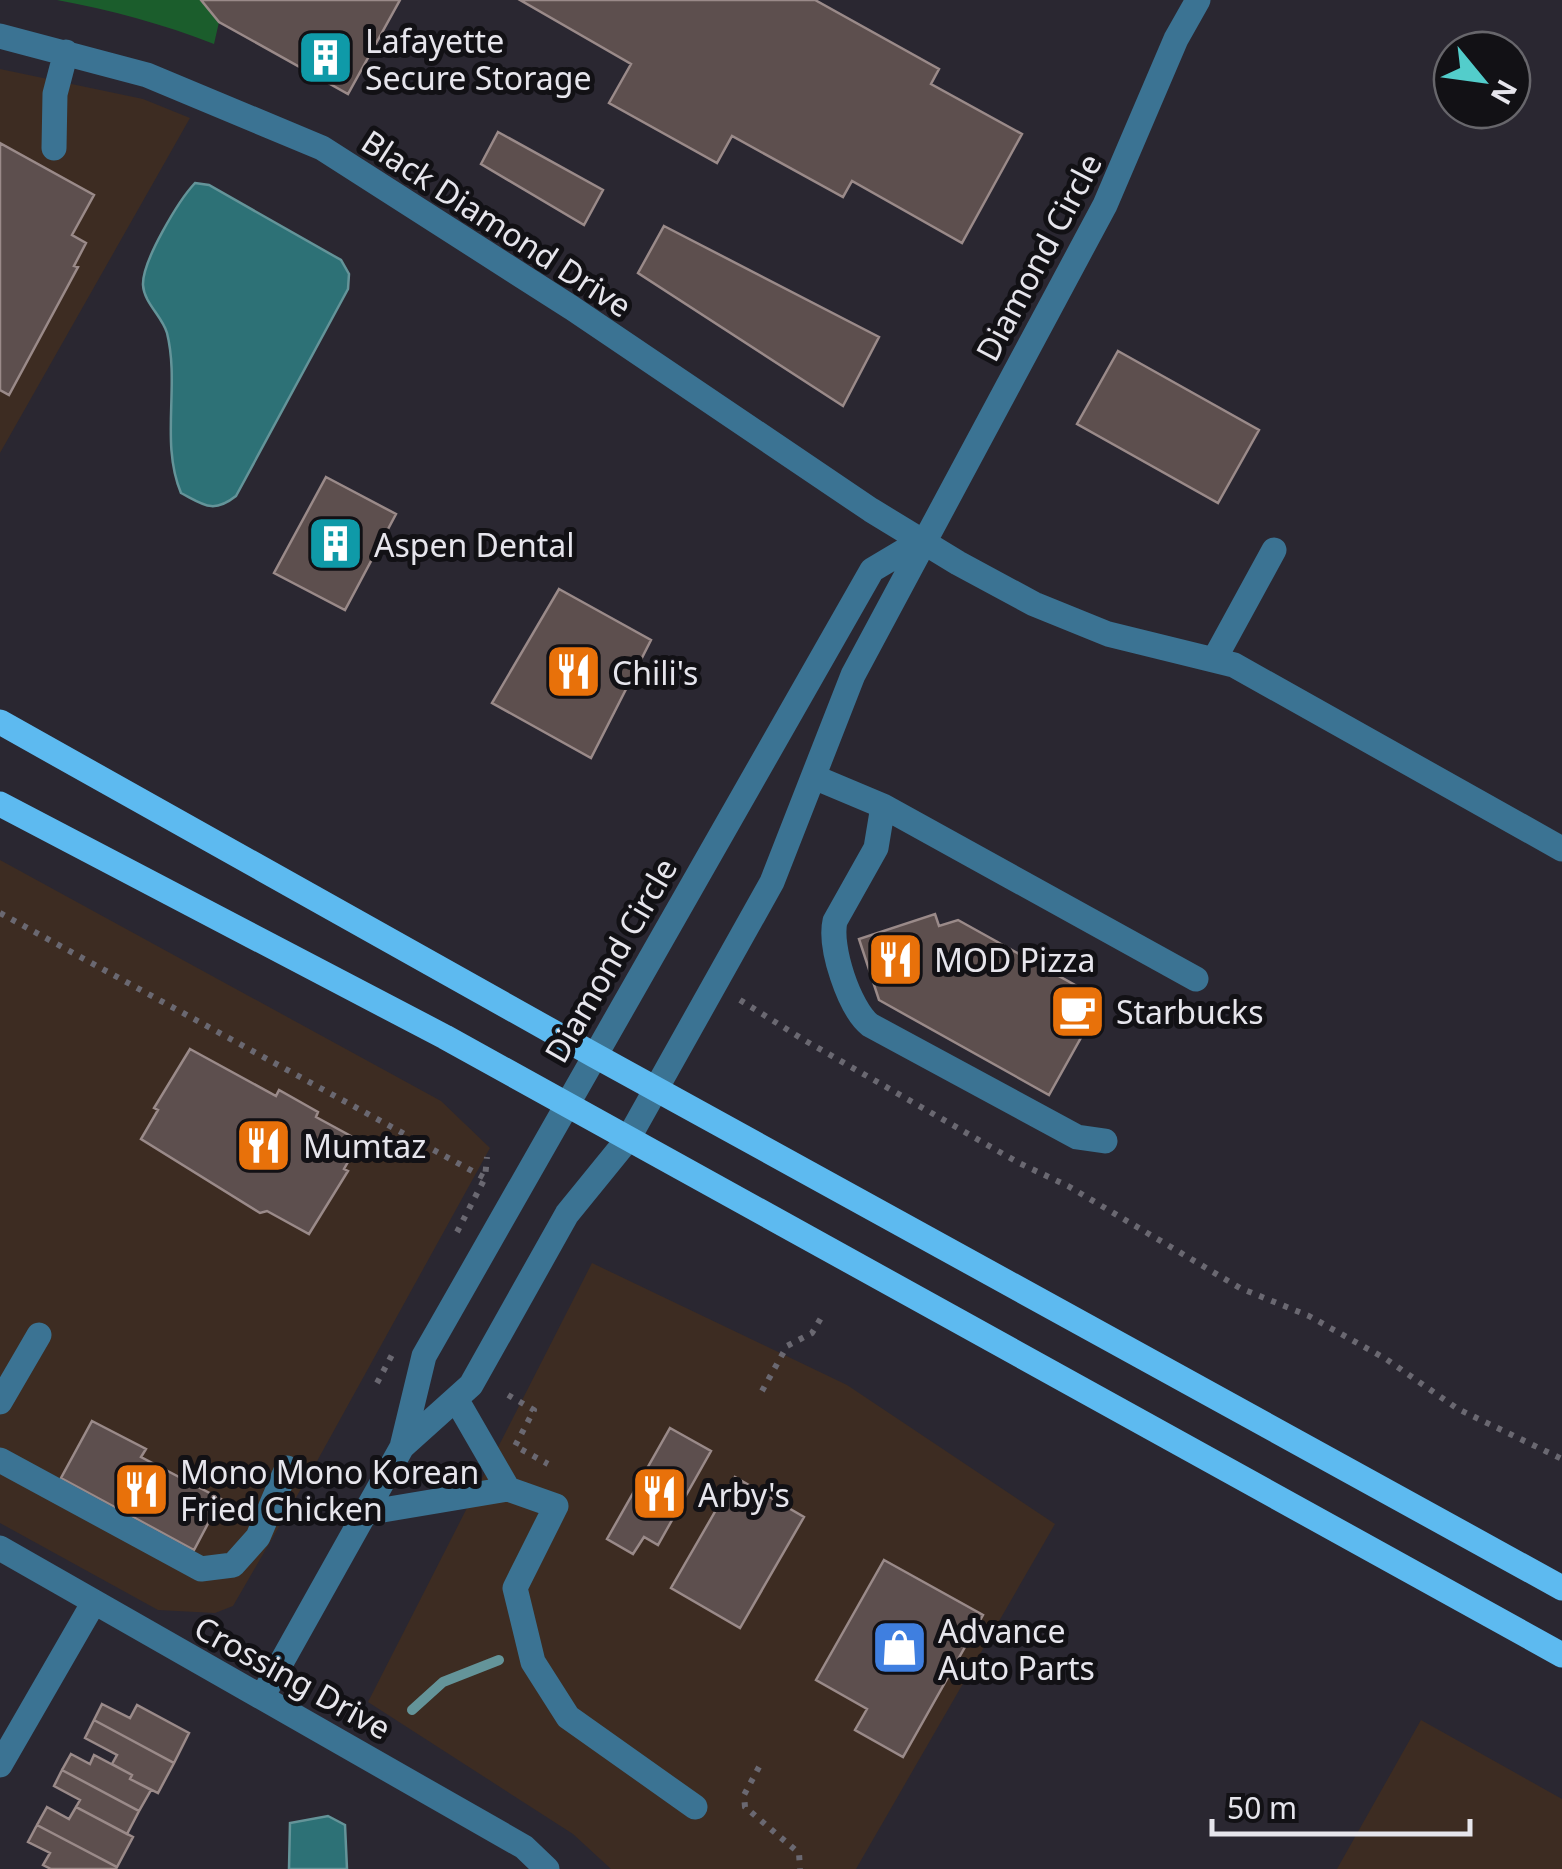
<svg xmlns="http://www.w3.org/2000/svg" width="1562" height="1869" font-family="'Noto Sans',sans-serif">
	<rect width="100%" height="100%" fill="#2a2731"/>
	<path fill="#3d2c22" d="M 0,69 L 143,99 L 190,118 L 0,453 Z
		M 0,860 L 441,1101 L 490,1148 L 316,1463 L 233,1606 L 215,1613 L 158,1610 L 0,1523 Z
		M 592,1263 L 847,1385 L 1055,1524 L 856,1869 L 611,1869 L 573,1834 L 368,1702 Z
		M 1421,1720 L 1562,1799 L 1562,1869 L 1337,1869 Z"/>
	<path fill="#1b5d2c" d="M 57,0 L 201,0 L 219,22 L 214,44 C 163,24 111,10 57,0 Z"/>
	<path fill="#2d7176" stroke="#649499" stroke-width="2.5" d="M 195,183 L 209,185 L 341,260 L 349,274 L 348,289 L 236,496 C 213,514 204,505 181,493 C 160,443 180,385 167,333 C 162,316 144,303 143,285 C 142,261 179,200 195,183 Z
		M 328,1816 L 345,1825 L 347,1869 L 289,1869 L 290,1823 Z"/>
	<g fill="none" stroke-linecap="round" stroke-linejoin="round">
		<path stroke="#649499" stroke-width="10" d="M 412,1710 L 443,1682 L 499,1660"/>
	</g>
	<path fill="#5d4f4e" stroke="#9a8a89" stroke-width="2.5" d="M 201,0 L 400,0 L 348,94 L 219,22 Z
		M 520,0 L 815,0 L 939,69 L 931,84 L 1022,134 L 962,243 L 852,181 L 843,197 L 732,136 L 717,163 L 609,103 L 631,64 Z
		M 498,132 L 603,190 L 584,225 L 481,164 Z
		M 0,143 L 94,195 L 72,235 L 86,243 L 74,266 L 78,267 L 9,395 L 0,390 Z
		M 664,226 L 879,337 L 843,406 L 638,273 Z
		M 1118,351 L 1259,430 L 1218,503 L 1077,424 Z
		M 326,477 L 396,514 L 345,610 L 274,573 Z
		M 559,589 L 651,640 L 591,758 L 492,703 Z
		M 935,914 L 939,926 L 958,920 L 1102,1000 L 1049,1095 L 879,1000 L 859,939 Z
		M 190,1049 L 276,1096 L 279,1090 L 318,1112 L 316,1117 L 360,1141 L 344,1169 L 348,1171 L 309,1234 L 267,1211 L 260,1213 L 141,1139 L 158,1110 L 154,1108 Z
		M 92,1421 L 146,1449 L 141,1457 L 221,1499 L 194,1550 L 61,1478 Z
		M 670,1428 L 711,1451 L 658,1545 L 644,1537 L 633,1554 L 607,1539 Z
		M 735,1477 L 804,1517 L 740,1628 L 671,1588 Z
		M 884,1560 L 983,1615 L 903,1757 L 855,1730 L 867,1709 L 816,1680 Z
		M 102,1704 L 130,1718 L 137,1705 L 189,1733 L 174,1763 L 94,1720 Z
		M 94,1720 L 174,1763 L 158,1793 L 130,1779 L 132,1775 L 112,1764 L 117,1755 L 85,1738 Z
		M 71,1754 L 90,1764 L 94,1755 L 132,1775 L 130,1779 L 151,1790 L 139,1811 L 62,1770 Z
		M 62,1770 L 139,1811 L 127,1834 L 76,1807 L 80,1800 L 54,1786 Z
		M 47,1807 L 69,1819 L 76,1807 L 133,1837 L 117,1867 L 37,1825 Z
		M 37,1825 L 117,1867 L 116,1869 L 51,1869 L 43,1865 L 50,1853 L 28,1842 Z"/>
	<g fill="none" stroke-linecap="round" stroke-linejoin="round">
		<path stroke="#6a6871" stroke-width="6" stroke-dasharray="5 8" stroke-linecap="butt" d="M 0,913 L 485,1178 L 487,1157
			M 740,1000 L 804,1040 L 1019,1163 L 1068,1186 L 1240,1288 L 1309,1316 L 1386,1359 L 1458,1409 L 1562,1459
			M 457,1232 L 485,1178
			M 377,1383 L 393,1353
			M 762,1391 L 787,1346 L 812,1333 L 824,1313
			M 508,1395 L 534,1410 L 515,1446 L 548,1464
			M 759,1767 L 744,1795 L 745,1807 L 799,1853 L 800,1869"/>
		<path stroke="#3b7393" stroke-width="25" d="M 0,36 L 147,75 L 322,148 L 572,308 L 871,510 L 958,563 L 1034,604 L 1108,634 L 1234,665 L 1562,849
			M 54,148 L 55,94 L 66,52
			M 1215,658 L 1274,550
			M 814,777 L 883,806 L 1196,979
			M 883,806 L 876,848 L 835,921 C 829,947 849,1008 870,1025 L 1077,1137 L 1105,1141
			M 456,1399 L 508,1489
			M 0,1402 L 39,1335
			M 402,1447 L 471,1385 L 567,1214 L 628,1139 L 772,882 L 853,675 L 1105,205 L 1176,39 L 1198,0
			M 0,1460 L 201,1569 L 233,1565 L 258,1537 L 287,1468
			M 365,1513 L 508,1489 L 556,1506 L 515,1588 L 533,1662 L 568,1717 L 695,1807
			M 0,1548 L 524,1847 L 547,1869
			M 262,1697 L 402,1447 L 424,1356 L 872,570 L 924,539
			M 0,1765 L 94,1602"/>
		<path stroke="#5dbaf0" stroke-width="25" d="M 0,722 L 594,1055 L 1562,1588
			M 0,804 L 445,1037 L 1562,1655"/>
	</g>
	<defs>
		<symbol id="building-square" viewBox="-11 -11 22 22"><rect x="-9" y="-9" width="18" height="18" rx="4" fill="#0f9aa8" stroke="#121115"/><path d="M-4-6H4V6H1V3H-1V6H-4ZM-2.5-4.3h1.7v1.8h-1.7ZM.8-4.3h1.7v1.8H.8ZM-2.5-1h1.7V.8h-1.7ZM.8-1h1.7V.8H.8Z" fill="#fff"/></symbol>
		<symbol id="restaurant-square" viewBox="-11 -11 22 22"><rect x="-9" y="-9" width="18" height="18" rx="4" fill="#e8710a" stroke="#121115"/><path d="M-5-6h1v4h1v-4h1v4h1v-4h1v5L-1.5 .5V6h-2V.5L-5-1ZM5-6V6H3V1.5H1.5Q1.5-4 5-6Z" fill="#fff"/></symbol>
		<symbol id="cafe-square" viewBox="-11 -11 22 22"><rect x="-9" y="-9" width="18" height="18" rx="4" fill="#e8710a" stroke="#121115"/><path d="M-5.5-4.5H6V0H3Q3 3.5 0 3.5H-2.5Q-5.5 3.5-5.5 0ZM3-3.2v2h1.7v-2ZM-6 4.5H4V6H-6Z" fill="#fff"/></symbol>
		<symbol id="shop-square" viewBox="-11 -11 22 22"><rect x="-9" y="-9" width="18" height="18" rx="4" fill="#3f7fe0" stroke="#121115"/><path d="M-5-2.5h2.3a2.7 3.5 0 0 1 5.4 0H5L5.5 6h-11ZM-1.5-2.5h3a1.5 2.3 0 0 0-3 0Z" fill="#fff"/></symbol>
	</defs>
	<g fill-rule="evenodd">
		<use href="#building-square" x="294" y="26" width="63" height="63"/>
		<use href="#building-square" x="304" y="512" width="63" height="63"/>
		<use href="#restaurant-square" x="542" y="640" width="63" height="63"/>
		<use href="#restaurant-square" x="864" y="928" width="63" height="63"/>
		<use href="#cafe-square" x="1046" y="980" width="63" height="63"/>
		<use href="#restaurant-square" x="232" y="1114" width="63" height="63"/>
		<use href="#restaurant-square" x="110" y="1458" width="63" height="63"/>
		<use href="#restaurant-square" x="628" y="1462" width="63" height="63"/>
		<use href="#shop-square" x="868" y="1616" width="63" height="63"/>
	</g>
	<g text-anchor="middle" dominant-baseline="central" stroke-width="10" stroke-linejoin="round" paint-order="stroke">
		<g font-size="32" fill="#e6e5ec" stroke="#121115" text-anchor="start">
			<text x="365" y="40">Lafayette<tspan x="365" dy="37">Secure Storage</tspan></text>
			<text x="374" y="544">Aspen Dental</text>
			<text x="612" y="672">Chili's</text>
			<text x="934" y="959">MOD Pizza</text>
			<text x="1116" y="1011">Starbucks</text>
			<text x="303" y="1145">Mumtaz</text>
			<text x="180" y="1471">Mono Mono Korean<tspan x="180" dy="37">Fried Chicken</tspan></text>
			<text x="698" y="1494">Arby's</text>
			<text x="938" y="1630">Advance<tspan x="938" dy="37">Auto Parts</tspan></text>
		</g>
		<g font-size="32" fill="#e6e5ec" stroke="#121115">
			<text transform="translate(497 223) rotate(33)">Black Diamond Drive</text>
			<text transform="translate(1038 257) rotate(-62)">Diamond Circle</text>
			<text transform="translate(610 960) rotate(-60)">Diamond Circle</text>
			<text transform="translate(293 1677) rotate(29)">Crossing Drive</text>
		</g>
	</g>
	<g transform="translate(1482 80) rotate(119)"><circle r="48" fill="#121115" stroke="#67666b" stroke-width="2.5"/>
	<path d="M0-8L18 38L0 25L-18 38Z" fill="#53cdcb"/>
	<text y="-15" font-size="28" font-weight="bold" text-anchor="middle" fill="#e6e5ec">N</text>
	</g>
	<path d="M1212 1819v15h258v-15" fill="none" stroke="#e6e5ec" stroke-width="5"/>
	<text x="1227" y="1819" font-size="30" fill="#e6e5ec" stroke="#121115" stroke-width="8" paint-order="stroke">50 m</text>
</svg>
